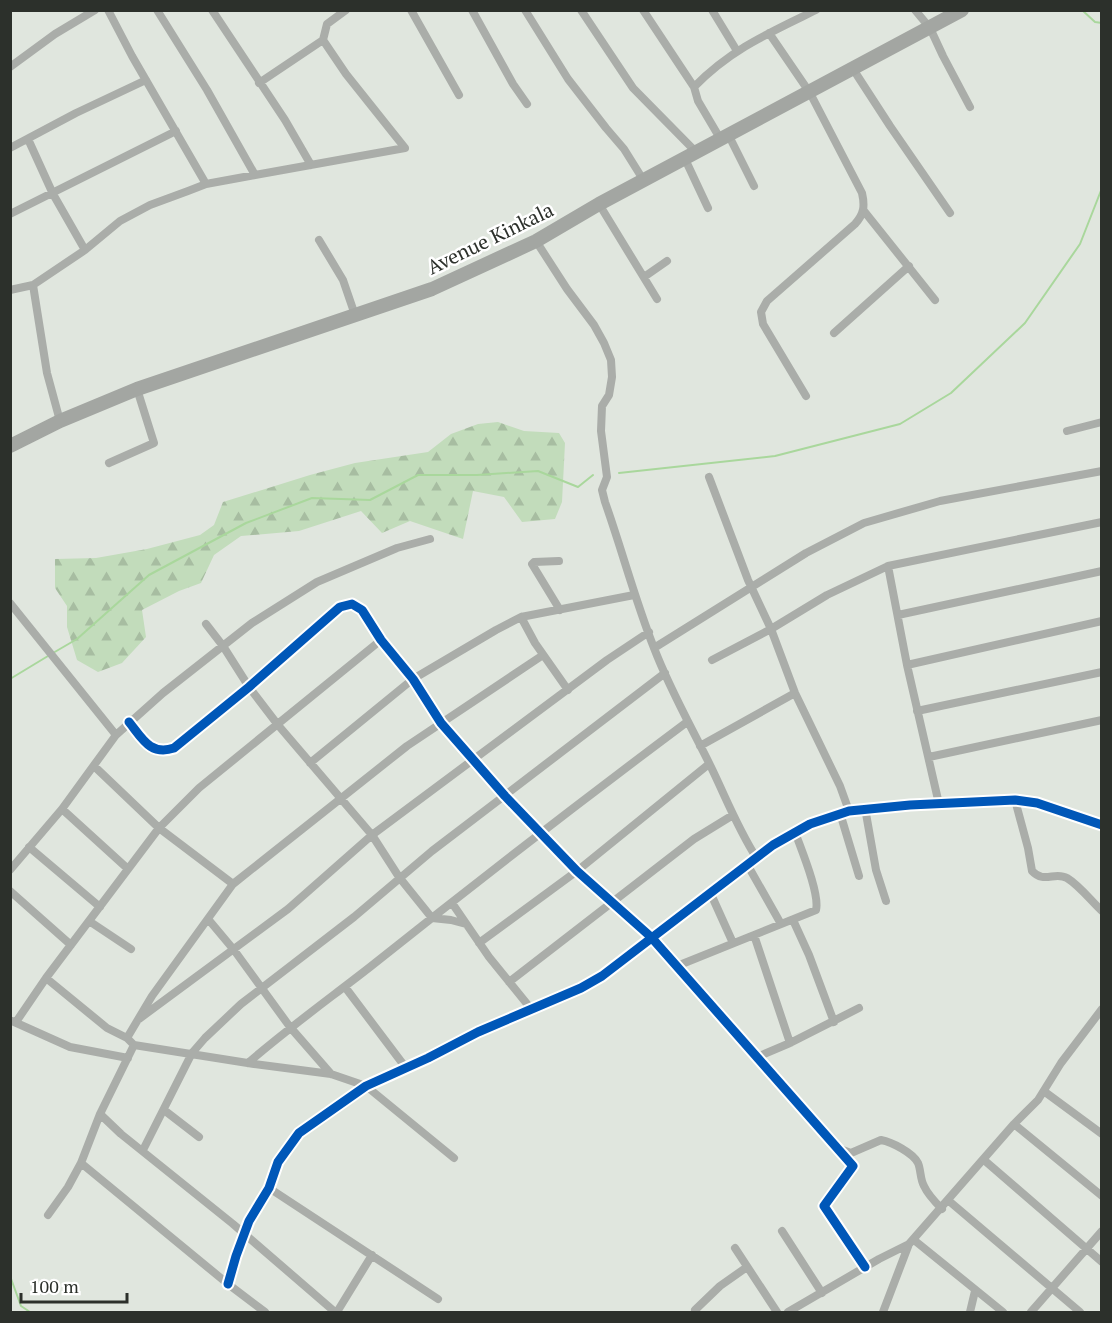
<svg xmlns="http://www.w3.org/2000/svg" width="1112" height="1323" font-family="'PT Serif',serif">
	<defs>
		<pattern id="forest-firs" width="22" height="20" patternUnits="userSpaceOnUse" patternTransform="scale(1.5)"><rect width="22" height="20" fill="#c2dcbb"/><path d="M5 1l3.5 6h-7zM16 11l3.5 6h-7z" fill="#a7bda1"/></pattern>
	</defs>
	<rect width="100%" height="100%" fill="#e0e6de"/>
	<path fill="url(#forest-firs)" d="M 498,422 L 524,431 L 559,433 L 565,443 L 562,502 L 555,519 L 522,522 L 504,497 L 473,491 L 463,539 L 410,521 L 382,533 L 361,511 L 299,531 L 241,536 L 214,555 L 201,583 L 179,591 L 142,610 L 146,637 L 122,663 L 98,672 L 77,660 L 67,627 L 67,606 L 55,588 L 55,559 L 96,558 L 147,549 L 200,535 L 214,525 L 223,502 L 310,475 L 355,463 L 428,452 L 451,434 L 478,424 Z"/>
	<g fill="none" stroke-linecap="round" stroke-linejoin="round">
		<path stroke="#a9d79c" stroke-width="2" d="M 1082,10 L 1095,22 L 1102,23
			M 619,473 L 775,456 L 900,424 L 951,393 L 1025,323 L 1080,244 L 1102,188
			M 53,653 L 77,639 L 149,575 L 246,523 L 312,498 L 370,500 L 418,475 L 477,475 L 538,471 L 578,487 L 593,475
			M 10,679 L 48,656
			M 10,1276 L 21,1306 L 30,1312"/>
		<path stroke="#aaada9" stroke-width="8" d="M 108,10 L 132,56 L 206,184
			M 157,10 L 207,90 L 255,175
			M 212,10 L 285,120 L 311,165
			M 411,10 L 459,95
			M 472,10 L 513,84 L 527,104
			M 525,10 L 568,79 L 606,128 L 624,149 L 644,181
			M 581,10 L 633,88 L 697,153
			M 643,10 L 694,87
			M 712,10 L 737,51
			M 915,10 L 930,28 L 943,56 L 970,107
			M 769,33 L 810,93 L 862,193 C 865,206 864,214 855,224 L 767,301 L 761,312 L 763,324 L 806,396
			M 10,67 L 55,34 L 95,10
			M 853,69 L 890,126 L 950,213
			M 259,83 L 323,40 L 327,24 L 346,10
			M 729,136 L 754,186
			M 28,139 L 53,194 L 85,250
			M 721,140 L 698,101 L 694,87 C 731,49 769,33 816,10
			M 10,148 L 76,113 L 146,80
			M 685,159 L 708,208
			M 599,204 L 657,299
			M 864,211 L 935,300
			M 10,214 L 176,131
			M 319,240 L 343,280 L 355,315
			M 536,241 L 567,289 L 594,325 L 604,343 L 611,360 L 612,377 L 609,395 L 602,406 L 601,431 L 607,477 L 602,490 L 605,502 C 622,550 635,600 654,648 C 670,690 692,728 711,767 C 726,798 738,829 756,857
			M 644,277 L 667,261
			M 33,285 L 47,373 L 60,421
			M 10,290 L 33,285 L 85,250 L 120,221 L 150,205 L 188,191 L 206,184 L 255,175 L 405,148 L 346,74 L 323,40
			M 834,333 L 909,266
			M 1067,431 L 1102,422
			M 109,463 L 154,443 L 137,389
			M 709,477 L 748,580 L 771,629 L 795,693 L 840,786 L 849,811
			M 559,561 L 534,562 L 532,564 L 560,610
			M 888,566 L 907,665 L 939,804
			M 10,603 L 116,735
			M 898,615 L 1102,571
			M 521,617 L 535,643 L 568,690
			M 206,624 L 223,646 L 249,687 L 278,725 L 372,835 L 399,877 L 432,918 L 451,920 L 466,924
			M 654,648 L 806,553 L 864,523 L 940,501 L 1102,471
			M 712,660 L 771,629 L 827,595 L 888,566 L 1102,522
			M 907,665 L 1102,621
			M 917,711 L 1102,672
			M 129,722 C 142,738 150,756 174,748 L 249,687 L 340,607 L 352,604 L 362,610 L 381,640 L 413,679 L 441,723 L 505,796 L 577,871 L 651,937 L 853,1166 L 824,1206 L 865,1267
			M 700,746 L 795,693
			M 929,757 L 1102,720
			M 310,763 L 413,679 L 496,630 L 521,617 L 634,595
			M 94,766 L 159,828 L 233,884
			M 1015,800 L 1028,848 L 1032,871 C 1044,884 1055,871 1067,878 C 1080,886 1091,901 1102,911
			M 865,808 L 876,870 L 886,901
			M 62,809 L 128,869
			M 840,813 L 859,876
			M 29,847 L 100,907
			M 747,864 L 781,924
			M 10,870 L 62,809 L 116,735 L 163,693 L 252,623 L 317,582 L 397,548 L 430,539
			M 10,891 L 71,945
			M 710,892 L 733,943
			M 452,903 L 489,957 L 532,1010
			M 208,919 L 234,950 L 290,1027 L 331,1074
			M 793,920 L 809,955 L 834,1022
			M 89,921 L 131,949
			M 754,935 L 790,1043
			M 479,943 L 577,871 L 709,764
			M 677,966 L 816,910 C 820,894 801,849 795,832
			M 46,978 L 107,1028 L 127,1038 L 134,1045 L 254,1064 L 331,1074 L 366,1086 L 454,1158
			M 509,982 L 694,839 L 733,815
			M 345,987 L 406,1068
			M 139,1019 L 288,909 L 372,835 L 607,660 L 649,632
			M 12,1021 L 70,1047 L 128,1058
			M 16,1022 L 46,978 L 159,828 L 199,788 L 381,640
			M 127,1038 L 152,996 L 233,884 L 407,746 L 543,655
			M 757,1057 L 790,1043 L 859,1008
			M 248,1063 C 287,1029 329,999 370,967 C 474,884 580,802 687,722
			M 1045,1092 L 1102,1134
			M 164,1110 L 199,1137
			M 100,1114 L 121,1134 L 233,1224 L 335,1312
			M 1014,1124 L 1102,1196
			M 840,1149 L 851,1153 L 881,1140 C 892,1142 913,1153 918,1163 C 921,1170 920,1179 924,1186 C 928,1195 935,1202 942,1209
			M 143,1150 L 192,1053 L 205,1038 L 241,1004 L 354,917 L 432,851 L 665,673
			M 984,1160 L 1102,1262
			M 81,1163 L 228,1284 L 265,1312
			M 269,1188 L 438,1299
			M 949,1201 L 1080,1312
			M 48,1215 L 68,1187 L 81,1163 L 100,1114 L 134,1045
			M 782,1231 L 822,1293
			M 914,1240 L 1003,1312
			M 735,1248 L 777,1312
			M 228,1284 L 236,1256 L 249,1221 L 269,1188 L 278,1162 L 299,1133 L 366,1086 L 428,1058 L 478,1032 L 581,988 L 602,976 L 773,845 L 810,824 L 849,811 L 910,805 L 1015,800 L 1037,803 L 1102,825
			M 695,1310 L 720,1286 L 747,1267
			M 337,1312 L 372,1255
			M 788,1312 L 879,1259 L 909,1244
			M 883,1312 L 909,1244 L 1014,1124 L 1038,1100 L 1061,1063 L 1102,1009
			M 970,1312 L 975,1291
			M 1031,1312 L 1102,1231"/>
		<path stroke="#a3a6a2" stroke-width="14" d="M 10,446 L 60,421 L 137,389 L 432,289 L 536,241 L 599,204 L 962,10"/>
		<defs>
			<path id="cycleway" d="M 129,722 C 142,738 150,756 174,748 L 249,687 L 340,607 L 352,604 L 362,610 L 381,640 L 413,679 L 441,723 L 505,796 L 577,871 L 651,937 L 853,1166 L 824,1206 L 865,1267
				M 228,1284 L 236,1256 L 249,1221 L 269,1188 L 278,1162 L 299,1133 L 366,1086 L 428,1058 L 478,1032 L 581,988 L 602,976 L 773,845 L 810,824 L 849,811 L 910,805 L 1015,800 L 1037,803 L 1102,825"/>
		</defs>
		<use href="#cycleway" stroke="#fff" stroke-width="13"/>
		<use href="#cycleway" stroke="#0057b8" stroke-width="9"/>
	</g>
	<g text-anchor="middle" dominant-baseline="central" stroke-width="5" stroke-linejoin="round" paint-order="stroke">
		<g font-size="20" fill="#2c302b" stroke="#fff">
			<text transform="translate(490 238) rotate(-26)">Avenue Kinkala</text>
		</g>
	</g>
	<rect width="1112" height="1323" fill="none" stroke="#2c302b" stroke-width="24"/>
	<path d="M21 1293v9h106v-9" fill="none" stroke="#2c302b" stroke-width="3"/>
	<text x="30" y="1293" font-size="18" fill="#2c302b" stroke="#ffffff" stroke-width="4.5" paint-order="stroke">100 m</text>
</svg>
